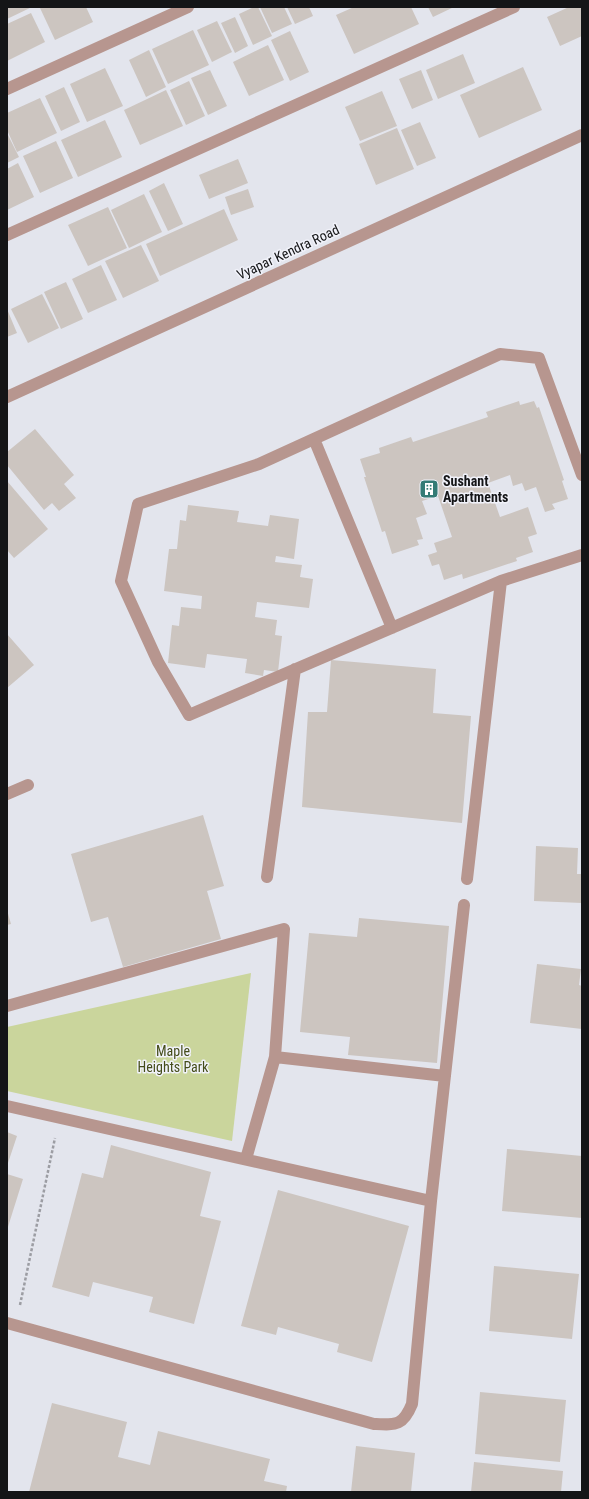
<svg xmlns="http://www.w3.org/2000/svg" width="589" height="1499" font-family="'Roboto Condensed',sans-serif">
	<rect width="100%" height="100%" fill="#e3e5ed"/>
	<path fill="#cad59c" d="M 251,973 L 232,1141 L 7,1091 L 7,1027 Z"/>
	<path fill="#ccc5c0" d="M 7,7 L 32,7 L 7,19 Z
		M 41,7 L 86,7 L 93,22 L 55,40 L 40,8 Z
		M 254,7 L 258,7 L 272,36 L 253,45 L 239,14 Z
		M 260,7 L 284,7 L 292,24 L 272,33 Z
		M 287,7 L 309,7 L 313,16 L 295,24 Z
		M 354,7 L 411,7 L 419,24 L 354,54 L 336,15 Z
		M 428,7 L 454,7 L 433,17 Z
		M 569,7 L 582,7 L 582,36 L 560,46 L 547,17 Z
		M 31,13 L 45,42 L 7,61 L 7,24 Z
		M 235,17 L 248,46 L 235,53 L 221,23 Z
		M 217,21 L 232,52 L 212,62 L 197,30 Z
		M 193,30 L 209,65 L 168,84 L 152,49 Z
		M 290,31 L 309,72 L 290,81 L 271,40 Z
		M 268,45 L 284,80 L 249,96 L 233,62 Z
		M 149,50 L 166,87 L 146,97 L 129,60 Z
		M 463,54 L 475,83 L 438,99 L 426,70 Z
		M 523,67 L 542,110 L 479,138 L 460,95 Z
		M 105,68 L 123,106 L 87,122 L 70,84 Z
		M 210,70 L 227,106 L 208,115 L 191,78 Z
		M 421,70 L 433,100 L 412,109 L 399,79 Z
		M 189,81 L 205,116 L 186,125 L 170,90 Z
		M 64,87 L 80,122 L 61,131 L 45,96 Z
		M 166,90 L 183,126 L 140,145 L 124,110 Z
		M 382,91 L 397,126 L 360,141 L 345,107 Z
		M 40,98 L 57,133 L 17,152 L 7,130 L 7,113 Z
		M 105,120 L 122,157 L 78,177 L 61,140 Z
		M 420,122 L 436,158 L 417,166 L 401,130 Z
		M 397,128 L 414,169 L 376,185 L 359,144 Z
		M 7,133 L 19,157 L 7,163 Z
		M 56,141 L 73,178 L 40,193 L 23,156 Z
		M 238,159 L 248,183 L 209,199 L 199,175 Z
		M 18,163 L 34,197 L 7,210 L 7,169 Z
		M 164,183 L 183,224 L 168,231 L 149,191 Z
		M 248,189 L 254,207 L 231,215 L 225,197 Z
		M 144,194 L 162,232 L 129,248 L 111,210 Z
		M 108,207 L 127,248 L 88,266 L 68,225 Z
		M 224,209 L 238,240 L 160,276 L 146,244 Z
		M 141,245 L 159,281 L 123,298 L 105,261 Z
		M 101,265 L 117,300 L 88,313 L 72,279 Z
		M 66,282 L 83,319 L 61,329 L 44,292 Z
		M 42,294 L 59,328 L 28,343 L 11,309 Z
		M 7,309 L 17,333 L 7,337 Z
		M 519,401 L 520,405 L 534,401 L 537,408 L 539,407 L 564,480 L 562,481 L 568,499 L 552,504 L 555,509 L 545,512 L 536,487 L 525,491 L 522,483 L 513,486 L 510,475 L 488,483 L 500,517 L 528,507 L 537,534 L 528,537 L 533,552 L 516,558 L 517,561 L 463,579 L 462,574 L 444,580 L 439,564 L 432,566 L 428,555 L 437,552 L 434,543 L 452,537 L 438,496 L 422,501 L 427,514 L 416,518 L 423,539 L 417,540 L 419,545 L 392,554 L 385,531 L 382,532 L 364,477 L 366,477 L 360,459 L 380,453 L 379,448 L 411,437 L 413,442 L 488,417 L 486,412 Z
		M 35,429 L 74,475 L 64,484 L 76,498 L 59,511 L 52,503 L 44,510 L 7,465 L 7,452 Z
		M 7,481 L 48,529 L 14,558 L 7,550 Z
		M 188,505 L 239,511 L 237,522 L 268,526 L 270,515 L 299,519 L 294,559 L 276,556 L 275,562 L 302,565 L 300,577 L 313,579 L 309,608 L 257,602 L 255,617 L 277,620 L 275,635 L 282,636 L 278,672 L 264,670 L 263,676 L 245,673 L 247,659 L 207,654 L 205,668 L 168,663 L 172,625 L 179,626 L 181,607 L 201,609 L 202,596 L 164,591 L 169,549 L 177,549 L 180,520 L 186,521 Z
		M 7,634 L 34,665 L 7,688 Z
		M 331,660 L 436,669 L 433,713 L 471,716 L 462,823 L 302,807 L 308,712 L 327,712 Z
		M 203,815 L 224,886 L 207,891 L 221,939 L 123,967 L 108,917 L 91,922 L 71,854 Z
		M 536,846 L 578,848 L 577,874 L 582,874 L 582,903 L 534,901 Z
		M 7,910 L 11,924 L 7,925 Z
		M 359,918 L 449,926 L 437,1063 L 348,1055 L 350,1037 L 300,1032 L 309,933 L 357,937 Z
		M 537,964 L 581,969 L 579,985 L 582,986 L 582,1029 L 530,1023 Z
		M 7,1132 L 17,1136 L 7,1166 Z
		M 111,1145 L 211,1172 L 200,1216 L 221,1221 L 194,1324 L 149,1312 L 153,1297 L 93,1282 L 89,1297 L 52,1287 L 82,1173 L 103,1178 Z
		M 507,1149 L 582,1156 L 582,1218 L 502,1211 Z
		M 7,1174 L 23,1179 L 7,1230 Z
		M 278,1190 L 409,1226 L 372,1362 L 337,1352 L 339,1344 L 278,1327 L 276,1335 L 241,1326 Z
		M 494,1266 L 579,1274 L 572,1339 L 489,1331 Z
		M 480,1392 L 566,1400 L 560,1462 L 475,1454 Z
		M 52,1403 L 127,1422 L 118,1457 L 150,1465 L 158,1431 L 270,1459 L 264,1481 L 287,1486 L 286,1492 L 29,1492 Z
		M 356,1446 L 415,1453 L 411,1492 L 351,1492 Z
		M 474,1462 L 563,1471 L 561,1492 L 471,1492 Z"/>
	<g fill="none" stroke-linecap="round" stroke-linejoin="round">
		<path stroke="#9c9da3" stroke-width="2.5" stroke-dasharray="3 2" stroke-linecap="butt" d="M 20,1305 L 55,1138"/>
		<path stroke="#b7968f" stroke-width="12" d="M 7,89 L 188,7
			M 7,235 L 514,7
			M 7,397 L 582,135
			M 314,439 L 392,628
			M 582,475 L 539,358 L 500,354 L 259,464 L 138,504 L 121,581 L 158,662 L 189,715 L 501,581 L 582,555
			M 7,794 L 28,785
			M 267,877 L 295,669
			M 467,879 L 501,581
			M 7,1006 L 284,929 L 275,1057
			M 7,1106 L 431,1201
			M 246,1159 L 275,1057 L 445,1076
			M 7,1323 L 374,1424 C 396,1425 403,1426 412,1404 L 431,1201 L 464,905"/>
	</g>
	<defs>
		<symbol id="building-square" viewBox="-11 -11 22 22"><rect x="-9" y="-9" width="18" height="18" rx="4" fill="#337b75" stroke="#f1f2fa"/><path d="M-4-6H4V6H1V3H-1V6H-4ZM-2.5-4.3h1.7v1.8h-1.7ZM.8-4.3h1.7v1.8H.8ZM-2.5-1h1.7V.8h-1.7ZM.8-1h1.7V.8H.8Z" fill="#fff"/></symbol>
	</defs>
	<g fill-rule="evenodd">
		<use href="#building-square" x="418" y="478" width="22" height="22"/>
	</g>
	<g text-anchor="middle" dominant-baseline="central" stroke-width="3" stroke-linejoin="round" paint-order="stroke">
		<g font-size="14" fill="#141517" stroke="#f1f2fa">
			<text transform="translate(288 252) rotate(-25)">Vyapar Kendra Road</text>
		</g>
		<g font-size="14" font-weight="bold" fill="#141517" stroke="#f1f2fa" text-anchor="start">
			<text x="443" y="481">Sushant<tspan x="443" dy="16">Apartments</tspan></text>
		</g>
		<g font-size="14" fill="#444c19" stroke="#f1f2fa">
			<text x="173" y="1051">Maple<tspan x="173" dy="16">Heights Park</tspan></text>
		</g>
	</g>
	<rect width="589" height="1499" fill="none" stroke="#141517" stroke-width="16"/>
</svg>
